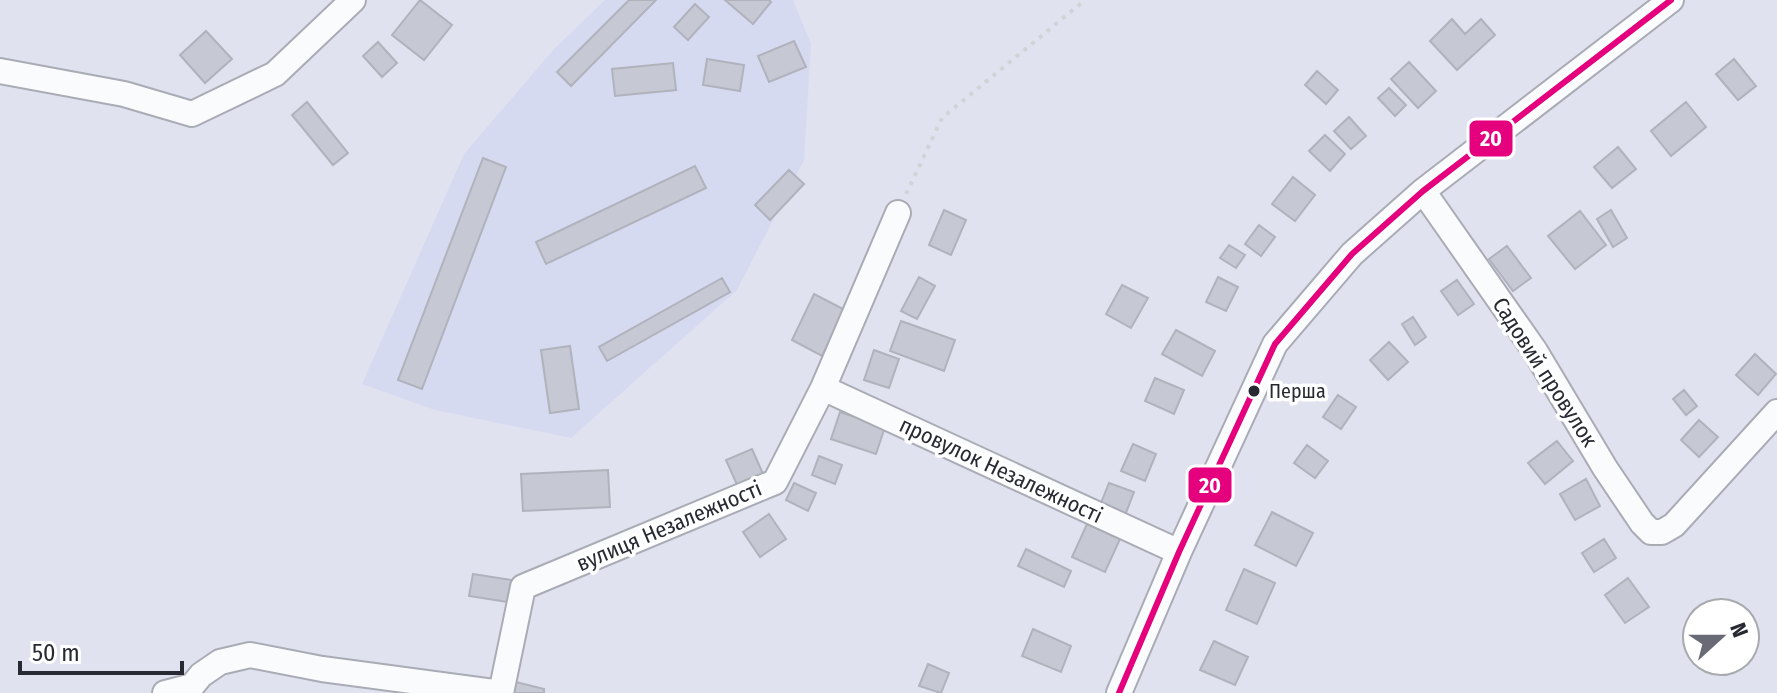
<svg xmlns="http://www.w3.org/2000/svg" width="1777" height="693" font-family="'Fira Sans Condensed',sans-serif">
	<rect width="100%" height="100%" fill="#e0e2f0"/>
	<path fill="#d6daf1" d="M 605,0 L 793,0 L 811,44 L 804,160 L 737,290 L 571,438 L 435,410 L 362,384 L 464,154 L 554,49 Z"/>
	<path fill="#c6c8d4" stroke="#b0b2bc" stroke-width="2" d="M 420,0 L 452,25 L 424,60 L 392,35 Z
		M 629,0 L 656,0 L 571,86 L 557,72 Z
		M 725,0 L 769,0 L 771,2 L 753,24 Z
		M 695,4 L 709,17 L 688,40 L 674,27 Z
		M 1452,19 L 1465,34 L 1481,19 L 1495,35 L 1457,70 L 1430,41 Z
		M 206,31 L 232,59 L 205,83 L 180,55 Z
		M 794,41 L 806,67 L 769,82 L 758,56 Z
		M 378,42 L 397,63 L 382,77 L 363,56 Z
		M 707,59 L 744,65 L 740,91 L 703,85 Z
		M 1734,59 L 1756,86 L 1738,100 L 1716,74 Z
		M 1409,62 L 1436,91 L 1418,108 L 1391,79 Z
		M 673,63 L 676,90 L 615,96 L 612,69 Z
		M 1317,71 L 1338,90 L 1326,104 L 1305,85 Z
		M 1389,88 L 1406,105 L 1395,116 L 1378,98 Z
		M 307,102 L 348,153 L 333,165 L 292,115 Z
		M 1686,102 L 1706,127 L 1671,156 L 1651,131 Z
		M 1349,117 L 1366,136 L 1351,149 L 1334,131 Z
		M 1325,135 L 1345,154 L 1330,171 L 1309,151 Z
		M 1618,147 L 1636,169 L 1612,188 L 1594,167 Z
		M 483,158 L 506,167 L 422,389 L 398,380 Z
		M 695,166 L 706,188 L 546,264 L 536,242 Z
		M 789,170 L 804,184 L 770,220 L 755,205 Z
		M 1293,177 L 1315,195 L 1295,221 L 1272,204 Z
		M 944,210 L 966,220 L 951,255 L 929,245 Z
		M 1611,210 L 1627,238 L 1613,247 L 1597,219 Z
		M 1580,211 L 1606,245 L 1575,269 L 1548,236 Z
		M 1259,225 L 1275,237 L 1261,256 L 1245,244 Z
		M 1229,245 L 1245,255 L 1236,268 L 1220,258 Z
		M 1507,246 L 1531,278 L 1513,291 L 1489,259 Z
		M 919,277 L 935,286 L 917,319 L 901,311 Z
		M 1218,277 L 1238,287 L 1226,311 L 1206,302 Z
		M 722,278 L 730,292 L 607,361 L 599,347 Z
		M 1457,280 L 1474,304 L 1458,315 L 1441,291 Z
		M 1122,285 L 1148,298 L 1131,328 L 1106,314 Z
		M 814,294 L 845,310 L 822,356 L 792,340 Z
		M 1413,317 L 1426,337 L 1415,345 L 1402,324 Z
		M 901,321 L 955,340 L 944,371 L 890,351 Z
		M 1176,330 L 1215,351 L 1202,376 L 1162,354 Z
		M 1389,342 L 1408,362 L 1388,380 L 1370,360 Z
		M 570,346 L 579,409 L 550,413 L 541,350 Z
		M 874,350 L 899,359 L 889,388 L 864,380 Z
		M 1755,354 L 1776,374 L 1758,395 L 1736,375 Z
		M 1155,378 L 1184,390 L 1174,414 L 1145,401 Z
		M 1684,390 L 1697,406 L 1686,415 L 1673,399 Z
		M 1338,395 L 1356,407 L 1341,429 L 1323,417 Z
		M 840,412 L 885,427 L 876,454 L 831,439 Z
		M 1699,420 L 1718,437 L 1699,457 L 1681,440 Z
		M 1557,441 L 1573,461 L 1545,484 L 1528,463 Z
		M 1133,444 L 1156,454 L 1145,481 L 1121,471 Z
		M 1307,445 L 1328,461 L 1315,478 L 1294,463 Z
		M 752,449 L 764,476 L 738,487 L 726,460 Z
		M 819,456 L 842,465 L 835,484 L 812,475 Z
		M 608,470 L 610,507 L 523,511 L 521,474 Z
		M 1586,479 L 1600,506 L 1575,520 L 1560,494 Z
		M 794,483 L 816,493 L 808,511 L 786,500 Z
		M 1109,483 L 1134,492 L 1124,518 L 1099,508 Z
		M 1272,512 L 1313,533 L 1296,566 L 1255,545 Z
		M 769,514 L 786,539 L 760,557 L 743,532 Z
		M 1087,524 L 1120,539 L 1105,572 L 1072,557 Z
		M 1604,539 L 1616,558 L 1594,572 L 1582,553 Z
		M 1026,549 L 1071,571 L 1064,587 L 1018,566 Z
		M 1244,569 L 1275,583 L 1257,624 L 1226,610 Z
		M 473,574 L 511,580 L 508,602 L 469,596 Z
		M 1628,578 L 1649,607 L 1625,623 L 1605,595 Z
		M 1033,629 L 1071,646 L 1061,672 L 1022,656 Z
		M 1214,641 L 1248,657 L 1235,685 L 1200,670 Z
		M 928,664 L 949,673 L 941,693 L 919,686 Z
		M 516,682 L 544,689 L 544,693 L 513,693 Z"/>
	<g fill="none" stroke-linecap="round" stroke-linejoin="round">
		<defs>
			<path id="minor" d="M 0,71 L 124,94 L 192,114 L 275,74 L 353,0
				M 1423,191 L 1535,351 L 1605,468 L 1642,523 L 1651,532 L 1662,532 L 1674,525 L 1777,412
				M 823,388 L 1179,552
				M 165,693 L 192,686 L 201,675 L 220,662 L 250,655 L 322,669 L 501,693 L 523,587 L 775,482 L 823,388 L 898,213
				M 1119,693 L 1179,552 L 1275,344 L 1352,254 L 1423,191 L 1671,0"/>
		</defs>
		<use href="#minor" stroke="#a9abb5" stroke-width="28"/>
		<path stroke="#d2d3d6" stroke-width="4" stroke-dasharray="4 6" stroke-linecap="butt" d="M 906,194 L 942,118 L 1085,0"/>
		<use href="#minor" stroke="#fafbfd" stroke-width="24"/>
		<defs>
			<path id="bus-1" d="M 1119,693 L 1179,552 L 1275,344 L 1352,254 L 1423,191 L 1671,0"/>
		</defs>
		<use href="#bus-1" stroke="#fff" stroke-width="12"/>
		<use href="#bus-1" stroke="#e5007d" stroke-width="6"/>
	</g>
	<circle fill="#282a33" stroke="#fff" stroke-width="3" cx="1254" cy="391" r="7"/>
	<g text-anchor="middle" dominant-baseline="central" stroke-width="7" stroke-linejoin="round" paint-order="stroke">
		<g font-size="20" fill="#282a33" stroke="#fff" text-anchor="start">
			<text x="1269" y="391">Перша</text>
		</g>
		<g font-size="22" fill="#282a33" stroke="#fff">
			<text transform="translate(1545 372) rotate(57)">Садовий провулок</text>
			<text transform="translate(1001 470) rotate(25)">провулок Незалежності</text>
			<text transform="translate(669 526) rotate(-23)">вулиця Незалежності</text>
		</g>
	</g>
	<g stroke="#fff" stroke-width="3">
		<rect x="1468" y="119" width="46" height="39" rx="8" fill="#e5007d"/>
		<rect x="1187" y="466" width="46" height="38" rx="8" fill="#e5007d"/>
	</g>
	<g font-size="22" text-anchor="middle" font-weight="bold" fill="#fff">
		<text x="1491" y="146">20</text>
		<text x="1210" y="493">20</text>
	</g>
	<g transform="translate(1721 637) rotate(69)"><circle r="38" fill="#ffffff" stroke="#a9aaad" stroke-width="2"/>
	<path d="M0-6L14 30L0 20L-14 30Z" fill="#686a75"/>
	<text y="-12" font-size="22" font-weight="bold" text-anchor="middle" fill="#282a33">N</text>
	</g>
	<path d="M20 661v12h162v-12" fill="none" stroke="#282a33" stroke-width="4"/>
	<text x="32" y="661" font-size="24" fill="#282a33" stroke="#ffffff" stroke-width="6" paint-order="stroke">50 m</text>
</svg>
